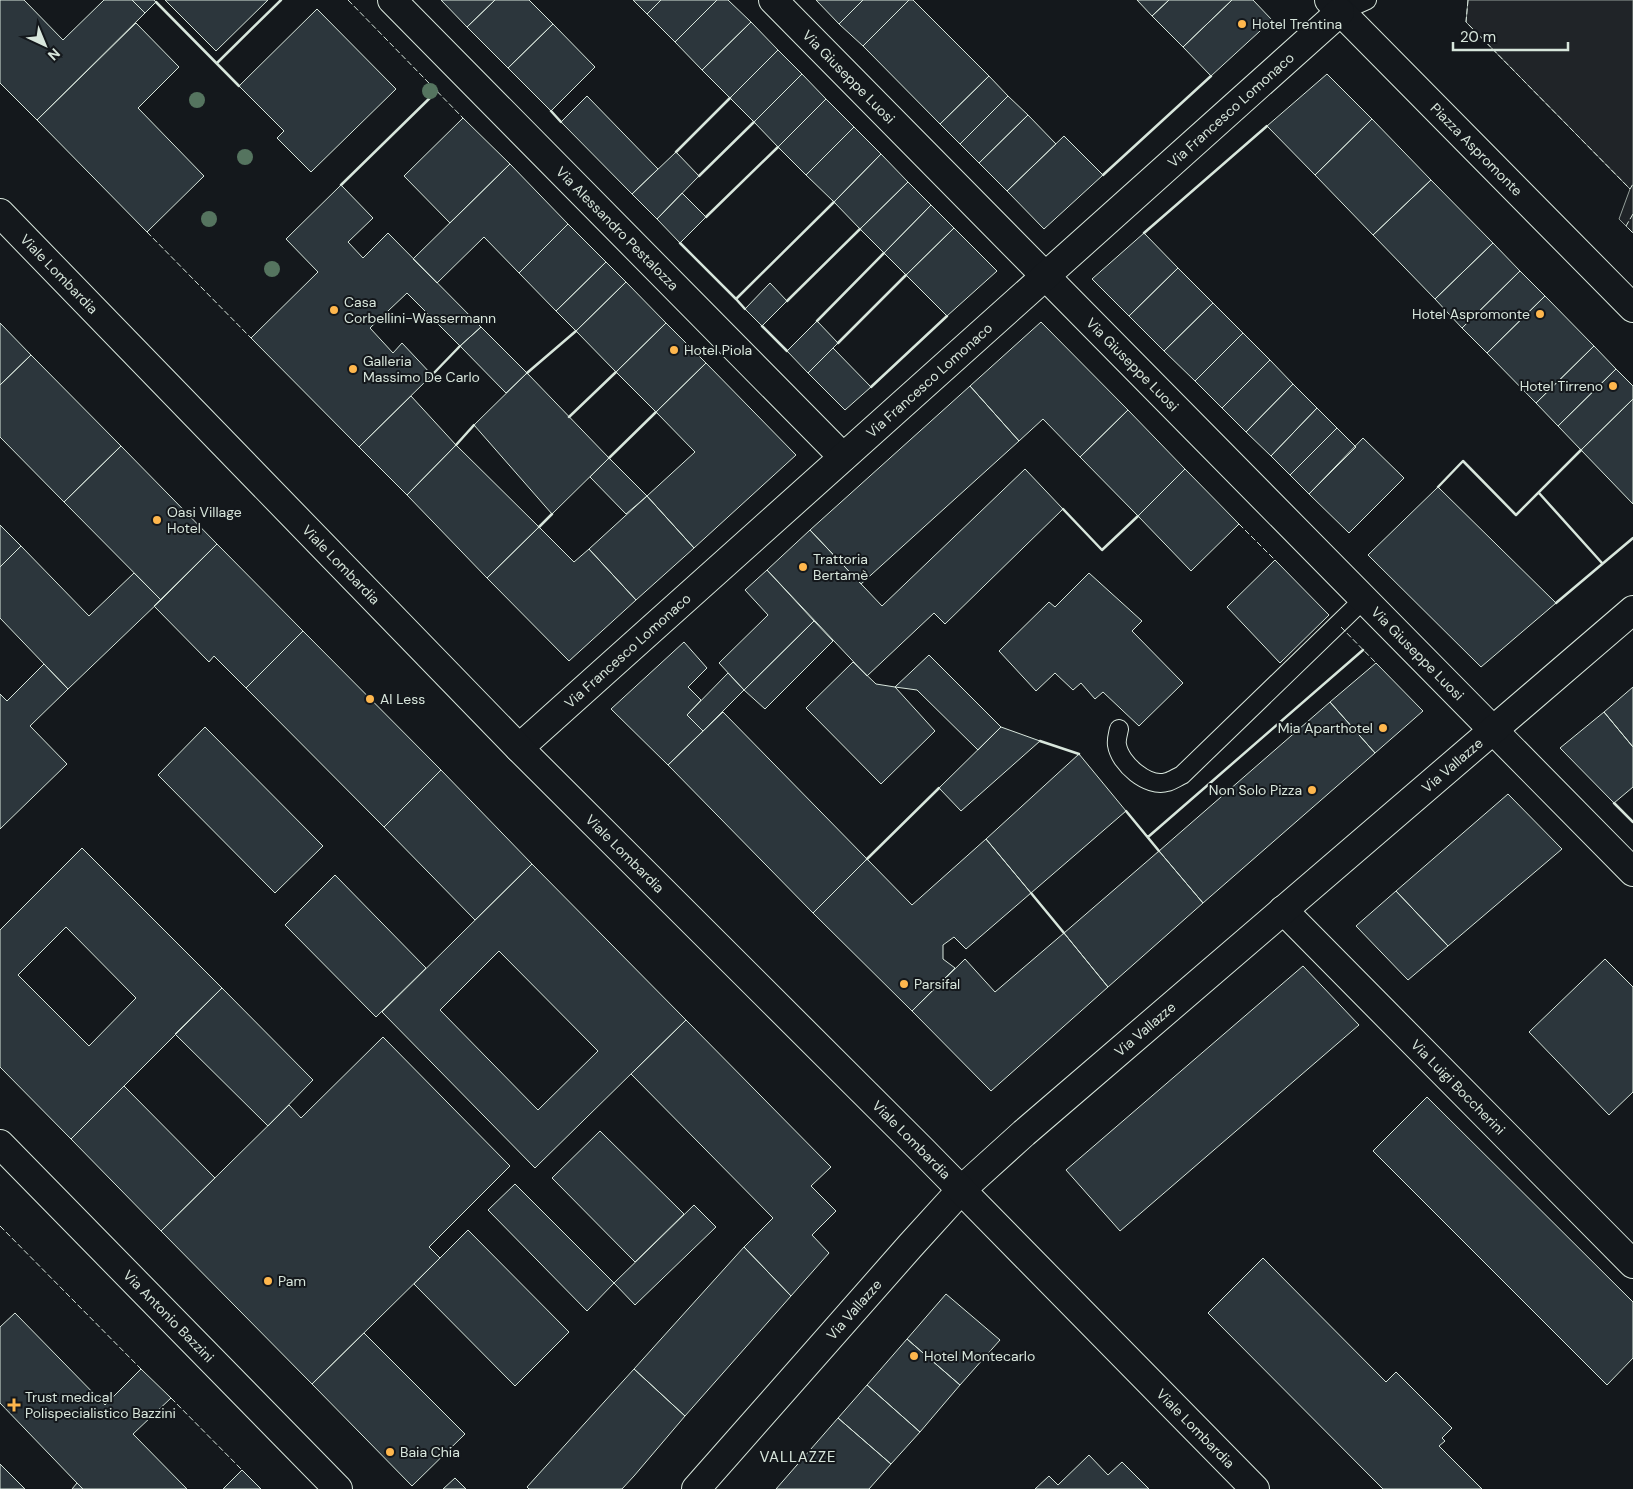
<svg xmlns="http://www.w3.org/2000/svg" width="1633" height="1489" font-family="'DM Sans',sans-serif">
	<rect width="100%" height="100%" fill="#14181c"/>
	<path fill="#202428" stroke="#939e99" d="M 1468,0 L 1633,0 L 1633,233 L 1619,219 L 1630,189 L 1466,22 Z"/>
	<path fill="#2c363c" stroke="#d8e6dc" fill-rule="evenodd" d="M 0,0 L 24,0 L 63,40 L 104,0 L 132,0 L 145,13 L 37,120 L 0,83 Z
		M 132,0 L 154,0 L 156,2 L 145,13 Z
		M 165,0 L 268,0 L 216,51 Z
		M 441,0 L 495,0 L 467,27 Z
		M 495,0 L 529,0 L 553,24 L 508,68 L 467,27 Z
		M 633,0 L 661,0 L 647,14 Z
		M 661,0 L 717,0 L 675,42 L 647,14 Z
		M 717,0 L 728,0 L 751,22 L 702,70 L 675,42 Z
		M 816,0 L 863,0 L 839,24 Z
		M 863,0 L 909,0 L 863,46 L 839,24 Z
		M 909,0 L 913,0 L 989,76 L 940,124 L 863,46 Z
		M 1137,0 L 1169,0 L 1152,16 Z
		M 1169,0 L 1232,0 L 1183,47 L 1152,16 Z
		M 1232,0 L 1253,0 L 1272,20 L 1211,76 L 1183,47 Z
		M 317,9 L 396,89 L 311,172 L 277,138 L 284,131 L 239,86 Z
		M 751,22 L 778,50 L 730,98 L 702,70 Z
		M 136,23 L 179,67 L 138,108 L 204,176 L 147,232 L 37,120 Z
		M 553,24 L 595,67 L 551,111 L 508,68 Z
		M 778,50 L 802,74 L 754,122 L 730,98 Z
		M 802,74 L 826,99 L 778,147 L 754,122 Z
		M 1327,74 L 1372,119 L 1315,175 L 1267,126 Z
		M 989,76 L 1008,96 L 960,144 L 940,124 Z
		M 587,96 L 658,169 L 632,194 L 561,122 Z
		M 1008,96 L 1028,115 L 979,163 L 960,144 Z
		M 826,99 L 854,127 L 806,175 L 778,147 Z
		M 1028,115 L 1056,144 L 1007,191 L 979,163 Z
		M 463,118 L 510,164 L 450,223 L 404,176 Z
		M 1372,119 L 1431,180 L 1373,235 L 1315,175 Z
		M 854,127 L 881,154 L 834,202 L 806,175 Z
		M 1064,136 L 1103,175 L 1044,229 L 1007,191 Z
		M 676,152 L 699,176 L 657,219 L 632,194 Z
		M 881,154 L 908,182 L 860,229 L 834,202 Z
		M 510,164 L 568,224 L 519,273 L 484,237 L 437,283 L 413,259 Z
		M 1431,180 L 1493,243 L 1435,299 L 1373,235 Z
		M 908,182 L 931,205 L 884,253 L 860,229 Z
		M 341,185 L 373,218 L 348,242 L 363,258 L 388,233 L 481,327 L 460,346 L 407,293 L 370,328 L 393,353 L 402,343 L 432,375 L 359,447 L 251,338 L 318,272 L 286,239 Z
		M 682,193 L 706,217 L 680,243 L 657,219 Z
		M 931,205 L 954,228 L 906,275 L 884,253 Z
		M 568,224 L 606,262 L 556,311 L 519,273 Z
		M 954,228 L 997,271 L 947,316 L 906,275 Z
		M 1144,233 L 1178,268 L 1129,316 L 1092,279 Z
		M 1493,243 L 1520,271 L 1462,328 L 1435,299 Z
		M 606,262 L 626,282 L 576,331 L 556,311 Z
		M 1178,268 L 1213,303 L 1164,351 L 1129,316 Z
		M 1520,271 L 1545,296 L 1487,353 L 1462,328 Z
		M 626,282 L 666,323 L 616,372 L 576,331 Z
		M 770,283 L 787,301 L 762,326 L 745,309 Z
		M 1545,296 L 1594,346 L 1536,403 L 1487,353 Z
		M 1213,303 L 1243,333 L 1195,381 L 1164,351 Z
		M 817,321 L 838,343 L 808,373 L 787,351 Z
		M 1041,322 L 1128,410 L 1080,457 L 1043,419 L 1019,441 L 970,386 Z
		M 0,323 L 31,355 L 0,385 Z
		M 666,323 L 706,363 L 656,412 L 616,372 Z
		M 481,327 L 527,373 L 506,393 L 460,346 Z
		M 1243,333 L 1270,360 L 1222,408 L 1195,381 Z
		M 1594,346 L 1616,369 L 1558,426 L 1536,403 Z
		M 833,348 L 871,387 L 845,410 L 808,373 Z
		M 31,355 L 121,446 L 64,502 L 0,437 L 0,385 Z
		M 1270,360 L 1293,384 L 1246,432 L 1222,408 Z
		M 706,363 L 796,455 L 694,548 L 647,496 L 695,452 L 656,412 Z
		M 1616,369 L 1633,386 L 1633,399 L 1581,450 L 1558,426 Z
		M 527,373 L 609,458 L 552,514 L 474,425 Z
		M 1293,384 L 1317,408 L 1271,456 L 1246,432 Z
		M 970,386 L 1019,441 L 861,584 L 810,530 Z
		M 411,396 L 456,445 L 407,495 L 359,447 Z
		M 1633,399 L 1633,504 L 1581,450 Z
		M 1317,408 L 1337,428 L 1290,475 L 1271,456 Z
		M 1128,410 L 1185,469 L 1138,516 L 1080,457 Z
		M 1337,428 L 1356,447 L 1309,494 L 1290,475 Z
		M 1363,438 L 1404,478 L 1349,533 L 1309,494 Z
		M 456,445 L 539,527 L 487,578 L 407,495 Z
		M 121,446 L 217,544 L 161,600 L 64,502 Z
		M 609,458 L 647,496 L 626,514 L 590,477 Z
		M 1025,469 L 1063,509 L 945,624 L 934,613 L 867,676 L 767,570 L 810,530 L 882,606 Z
		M 1185,469 L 1239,524 L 1191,571 L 1138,516 Z
		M 1438,487 L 1556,603 L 1481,667 L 1368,555 Z
		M 647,496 L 694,548 L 636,600 L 589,549 Z
		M 0,525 L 21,546 L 0,567 Z
		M 539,527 L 574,562 L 589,549 L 636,600 L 569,661 L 487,578 Z
		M 217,544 L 303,631 L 246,688 L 214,656 L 209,662 L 154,606 Z
		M 21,546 L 89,616 L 134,573 L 161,600 L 68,689 L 0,618 L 0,567 Z
		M 1275,560 L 1329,615 L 1280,663 L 1227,607 Z
		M 767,570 L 814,621 L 744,690 L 719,663 L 768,615 L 745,590 Z
		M 1089,573 L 1142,621 L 1132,631 L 1183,683 L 1139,726 L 1103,692 L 1095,699 L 1081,683 L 1073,690 L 1055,673 L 1036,691 L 999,651 L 1049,602 L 1055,607 Z
		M 814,621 L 833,641 L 765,709 L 744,690 Z
		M 303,631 L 441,770 L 384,827 L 246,688 Z
		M 684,642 L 707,668 L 688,687 L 701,700 L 687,715 L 703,731 L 668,765 L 611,709 Z
		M 929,655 L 1001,727 L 978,750 L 917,690 L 895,687 Z
		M 853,662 L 876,684 L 895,687 L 935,731 L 881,784 L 806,708 Z
		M 1376,663 L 1423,711 L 1375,753 L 1330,702 Z
		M 44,664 L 68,689 L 30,726 L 67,764 L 0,829 L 0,694 L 7,701 Z
		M 728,673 L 744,690 L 703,731 L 687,715 Z
		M 1633,687 L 1633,747 L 1604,712 Z
		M 1330,702 L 1375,753 L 1203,903 L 1159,851 Z
		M 723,712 L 867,859 L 813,913 L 668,765 Z
		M 1604,712 L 1633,747 L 1633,787 L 1614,803 L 1560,748 Z
		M 205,727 L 323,846 L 275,893 L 158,775 Z
		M 1001,727 L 1040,741 L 961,811 L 939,788 Z
		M 1079,754 L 1126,811 L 1031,893 L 986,839 Z
		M 441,770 L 532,864 L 475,920 L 384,827 Z
		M 1508,794 L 1562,849 L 1448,946 L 1396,891 Z
		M 986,839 L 1031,893 L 966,949 L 954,937 L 943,945 L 943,959 L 955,968 L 912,1011 L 813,913 L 867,859 L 912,905 Z
		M 82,848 L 222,988 L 71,1139 L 0,1067 L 0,930 ZM 66,927 L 136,998 L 89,1046 L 18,975 Z
		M 1159,851 L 1203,903 L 1108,987 L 1064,933 Z
		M 532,864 L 686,1020 L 535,1168 L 382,1012 ZM 499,951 L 598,1051 L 538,1110 L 440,1010 Z
		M 335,875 L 426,968 L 376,1017 L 285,925 Z
		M 1396,891 L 1448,946 L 1408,980 L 1356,926 Z
		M 1064,933 L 1108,987 L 991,1091 L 912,1011 L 965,959 L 995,992 Z
		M 1605,959 L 1633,987 L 1633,1092 L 1609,1115 L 1529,1032 Z
		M 1303,966 L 1359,1025 L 1120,1231 L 1066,1170 Z
		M 222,988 L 313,1080 L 268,1126 L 175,1034 Z
		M 686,1020 L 831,1167 L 811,1186 L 836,1211 L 812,1235 L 829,1253 L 791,1296 L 744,1247 L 773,1218 L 631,1074 Z
		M 383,1037 L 510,1166 L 429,1247 L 440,1258 L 312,1384 L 161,1231 L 289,1105 L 301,1118 Z
		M 124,1086 L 215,1178 L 161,1231 L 71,1139 Z
		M 1427,1097 L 1633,1302 L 1633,1358 L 1607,1385 L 1373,1151 Z
		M 600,1131 L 684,1214 L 635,1262 L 552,1178 Z
		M 515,1184 L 614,1283 L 587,1311 L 488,1210 Z
		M 694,1205 L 716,1227 L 635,1305 L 614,1283 Z
		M 468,1230 L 569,1332 L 515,1386 L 414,1284 Z
		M 744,1247 L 791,1296 L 685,1416 L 634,1369 Z
		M 1263,1258 L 1386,1382 L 1396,1372 L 1452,1428 L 1442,1438 L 1445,1441 L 1439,1446 L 1482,1489 L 1383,1489 L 1208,1313 Z
		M 946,1294 L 1000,1340 L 960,1385 L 907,1339 Z
		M 15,1313 L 105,1405 L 141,1369 L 171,1398 L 133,1434 L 187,1489 L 83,1489 L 77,1483 L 0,1403 L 0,1327 Z
		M 364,1333 L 465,1434 L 412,1486 L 312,1384 Z
		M 907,1339 L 960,1385 L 920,1432 L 867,1385 Z
		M 634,1369 L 685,1416 L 634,1476 L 622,1489 L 529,1489 L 527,1487 Z
		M 867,1385 L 920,1432 L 891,1464 L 838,1418 Z
		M 838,1418 L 891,1464 L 869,1489 L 776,1489 Z
		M 1089,1455 L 1108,1475 L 1122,1462 L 1149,1489 L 1035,1489 L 1049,1476 L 1058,1485 Z
		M 0,1464 L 25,1489 L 0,1489 Z
		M 242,1470 L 261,1489 L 223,1489 Z
		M 455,1478 L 466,1489 L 443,1489 Z
		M 77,1483 L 83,1489 L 72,1489 Z"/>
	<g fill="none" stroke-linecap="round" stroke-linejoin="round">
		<defs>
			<path id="service" d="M 1340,12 L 1367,0
				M 1119,729 C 1118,734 1116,740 1117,745 C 1120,764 1148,788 1167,782 C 1172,781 1177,777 1182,775 L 1364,599"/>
			<g id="minor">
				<path id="s1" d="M 392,0 L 843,457"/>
				<path id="s2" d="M 773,0 L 1633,872"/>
				<path id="s3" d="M 1329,0 L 1633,308"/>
				<path id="s4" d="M 519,748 L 1340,12"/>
				<path id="s5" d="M 1283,910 L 1633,1264"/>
				<path id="s6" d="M 0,1144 L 338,1489"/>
				<path id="s7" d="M 696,1489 L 911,1245 L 961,1190 L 1024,1133 L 1633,610"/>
			</g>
			<g id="tertiary">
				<path id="s8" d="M 0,213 L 519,748 L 921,1149 L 1255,1489"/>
			</g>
		</defs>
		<use href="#service" stroke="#d8e6dc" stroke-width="20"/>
		<use href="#minor" stroke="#d8e6dc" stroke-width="30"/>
		<use href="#tertiary" stroke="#d8e6dc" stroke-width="30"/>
		<use href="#service" stroke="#14181c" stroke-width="18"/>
		<use href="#minor" stroke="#14181c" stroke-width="28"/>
		<use href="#tertiary" stroke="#14181c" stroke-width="28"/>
		<path stroke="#d8e6dc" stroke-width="1" stroke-dasharray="6 2.5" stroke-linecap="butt" d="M 348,0 L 463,118
			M 1468,0 L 1466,22 L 1630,189 L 1633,184
			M 1633,214 L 1626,226 L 1633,233
			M 147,232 L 251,338
			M 1239,524 L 1275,560
			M 1341,627 L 1376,663
			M 0,1226 L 141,1369
			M 171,1398 L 242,1470"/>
		<path stroke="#d8e6dc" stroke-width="2.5" d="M 156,2 L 239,86
			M 217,63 L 281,0
			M 551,111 L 561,122
			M 676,152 L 730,98
			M 1103,175 L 1211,76
			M 699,176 L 754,122
			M 341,185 L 437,91
			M 706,217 L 778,147
			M 1144,233 L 1267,126
			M 680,243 L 736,299 L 834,202
			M 736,299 L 745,309
			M 787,301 L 860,229
			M 817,321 L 884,253
			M 762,326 L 787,351
			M 838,343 L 906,275
			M 527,373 L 576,331
			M 432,375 L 460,346
			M 871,387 L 947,316
			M 569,417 L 616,372
			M 456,445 L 474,425
			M 609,458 L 656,412
			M 1438,487 L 1463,461 L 1516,515 L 1581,450
			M 1539,493 L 1602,563
			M 1063,509 L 1102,550 L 1138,516
			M 539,527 L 552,514
			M 1556,603 L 1633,538
			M 1040,741 L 1079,754
			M 1614,803 L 1633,822
			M 1126,811 L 1159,851
			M 1148,837 L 1363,650
			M 867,859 L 939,788
			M 1031,893 L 1064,933"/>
	</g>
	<g fill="#55745f">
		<circle cx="430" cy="91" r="8"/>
		<circle cx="197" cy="100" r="8"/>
		<circle cx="245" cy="157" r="8"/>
		<circle cx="209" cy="219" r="8"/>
		<circle cx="272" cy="269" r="8"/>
	</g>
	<g fill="#ffb74d" stroke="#14181c" stroke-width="2">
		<circle cx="1242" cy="24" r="5"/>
		<circle cx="334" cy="310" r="5"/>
		<circle cx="1540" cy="314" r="5"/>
		<circle cx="674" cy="350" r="5"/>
		<circle cx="353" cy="369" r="5"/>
		<circle cx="1613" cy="386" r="5"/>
		<circle cx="157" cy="520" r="5"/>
		<circle cx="803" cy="567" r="5"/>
		<circle cx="370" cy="699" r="5"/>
		<circle cx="1383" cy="728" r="5"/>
		<circle cx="1312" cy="790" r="5"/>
		<circle cx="904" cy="984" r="5"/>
		<circle cx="268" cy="1281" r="5"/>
		<circle cx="914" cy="1356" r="5"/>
		<path d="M11.5 1397.5h5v5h5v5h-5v5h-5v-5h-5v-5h5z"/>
		<circle cx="390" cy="1452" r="5"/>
	</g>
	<g text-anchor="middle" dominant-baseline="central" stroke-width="4" stroke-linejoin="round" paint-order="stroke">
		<g font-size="14" fill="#d8e6dc" stroke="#14181c" text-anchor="start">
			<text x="1252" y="24">Hotel Trentina</text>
			<text x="344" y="302">Casa<tspan x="344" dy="16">Corbellini-Wassermann</tspan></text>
			<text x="1530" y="314" text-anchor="end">Hotel Aspromonte</text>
			<text x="684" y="350">Hotel Piola</text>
			<text x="363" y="361">Galleria<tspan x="363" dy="16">Massimo De Carlo</tspan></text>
			<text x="1603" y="386" text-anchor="end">Hotel Tirreno</text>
			<text x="167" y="512">Oasi Village<tspan x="167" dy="16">Hotel</tspan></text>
			<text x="813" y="559">Trattoria<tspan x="813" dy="16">Bertamè</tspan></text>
			<text x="380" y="699">Al Less</text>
			<text x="1373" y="728" text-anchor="end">Mia Aparthotel</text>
			<text x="1302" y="790" text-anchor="end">Non Solo Pizza</text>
			<text x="914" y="984">Parsifal</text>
			<text x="278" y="1281">Pam</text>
			<text x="924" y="1356">Hotel Montecarlo</text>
			<text x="25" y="1397">Trust medical<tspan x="25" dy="16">Polispecialistico Bazzini</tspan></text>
			<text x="400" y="1452">Baia Chia</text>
		</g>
		<g font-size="14" fill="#d8e6dc" stroke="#14181c">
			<text stroke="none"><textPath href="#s2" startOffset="108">Via Giuseppe Luosi</textPath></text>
			<text stroke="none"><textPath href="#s4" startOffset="956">Via Francesco Lomonaco</textPath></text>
			<text stroke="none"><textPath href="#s3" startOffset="210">Piazza Aspromonte</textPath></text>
			<text stroke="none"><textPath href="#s1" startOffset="321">Via Alessandro Pestalozza</textPath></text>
			<text stroke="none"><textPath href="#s8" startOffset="85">Viale Lombardia</textPath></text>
			<text stroke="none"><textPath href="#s2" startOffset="512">Via Giuseppe Luosi</textPath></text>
			<text stroke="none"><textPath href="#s4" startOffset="551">Via Francesco Lomonaco</textPath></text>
			<text stroke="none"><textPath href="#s8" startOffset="490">Viale Lombardia</textPath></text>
			<text stroke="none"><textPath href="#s4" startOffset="146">Via Francesco Lomonaco</textPath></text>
			<text stroke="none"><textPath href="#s2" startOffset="918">Via Giuseppe Luosi</textPath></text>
			<text stroke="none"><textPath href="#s7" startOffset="1049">Via Vallazze</textPath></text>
			<text stroke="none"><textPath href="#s8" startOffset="895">Viale Lombardia</textPath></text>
			<text stroke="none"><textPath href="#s7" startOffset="644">Via Vallazze</textPath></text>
			<text stroke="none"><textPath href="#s5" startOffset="249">Via Luigi Boccherini</textPath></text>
			<text stroke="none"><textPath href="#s8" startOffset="1300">Viale Lombardia</textPath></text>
			<text stroke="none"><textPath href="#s7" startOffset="239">Via Vallazze</textPath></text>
			<text stroke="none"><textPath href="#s6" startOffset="241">Via Antonio Bazzini</textPath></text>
			<text stroke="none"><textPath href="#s8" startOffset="1705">Viale Lombardia</textPath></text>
		</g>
		<g font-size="15" letter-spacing="1" fill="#d8e6dc" stroke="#14181c">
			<text x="798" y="1457">VALLAZZE</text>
		</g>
	</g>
	<g transform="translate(45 45) rotate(136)" stroke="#14181c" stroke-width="4" paint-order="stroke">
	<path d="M0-4L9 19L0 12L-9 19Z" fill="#d8e6dc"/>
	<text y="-8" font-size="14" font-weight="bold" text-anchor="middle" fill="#d8e6dc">N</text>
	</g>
	<path d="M1453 42v8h115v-8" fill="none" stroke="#d8e6dc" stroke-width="2.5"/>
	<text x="1460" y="42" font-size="15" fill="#d8e6dc" stroke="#14181c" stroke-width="4" paint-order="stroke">20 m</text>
</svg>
